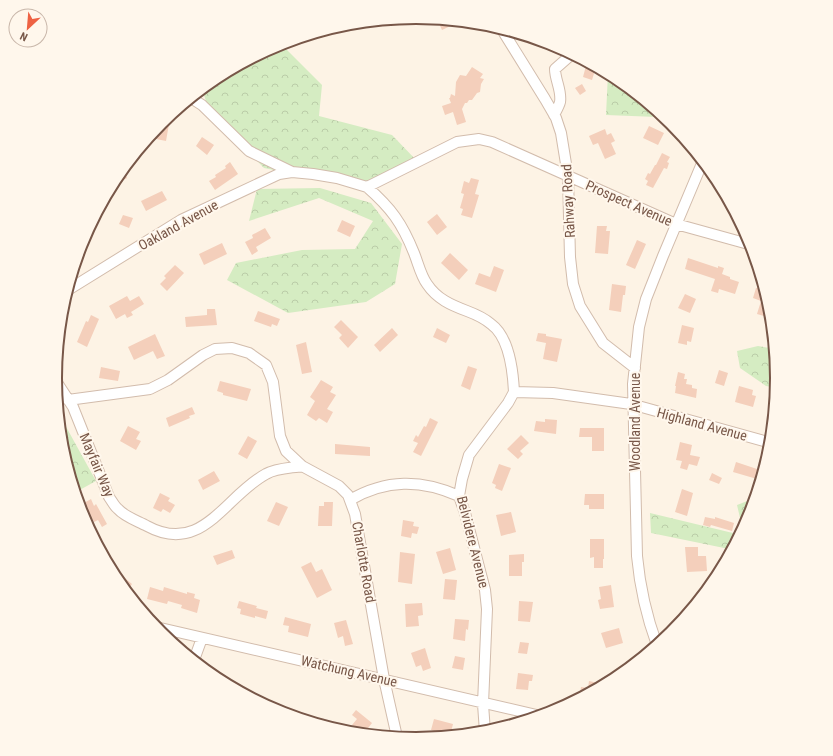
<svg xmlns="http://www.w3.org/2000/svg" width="833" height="756" font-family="'Roboto Condensed',sans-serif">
	<defs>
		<pattern id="forest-crowns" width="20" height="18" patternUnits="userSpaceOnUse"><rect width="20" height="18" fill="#d5ecc2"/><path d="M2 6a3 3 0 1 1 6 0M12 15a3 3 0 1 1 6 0" fill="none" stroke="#bacca8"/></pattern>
	</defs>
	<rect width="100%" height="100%" fill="#fdf3e5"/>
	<path fill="url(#forest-crowns)" d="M 286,49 L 322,85 L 319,116 L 392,135 L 418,162 L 372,190 L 264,168 L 210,113 L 202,89 L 216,78 L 265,51 Z
		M 608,73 L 617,78 L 658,112 L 657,117 L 606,115 Z
		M 320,188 L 371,203 L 402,244 L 395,284 L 366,302 L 288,313 L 227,280 L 236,263 L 302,250 L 355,249 L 373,221 L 319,198 L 249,221 L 257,189 Z
		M 758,346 L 775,349 L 777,378 L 777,388 L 766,386 L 740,368 L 737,351 Z
		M 59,414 L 96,481 L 76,492 L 62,448 Z
		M 755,498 L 750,516 L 727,560 L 729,549 L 651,533 L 650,513 L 737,534 L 741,522 L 737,505 Z"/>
	<path fill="#f4cfbb" d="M 437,19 L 461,21 L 442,30 Z
		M 587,62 L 596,67 L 592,80 L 583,77 Z
		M 472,67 L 483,74 L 480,78 L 484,79 L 481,84 L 480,92 L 477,93 L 472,100 L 469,100 L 467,103 L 465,103 L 462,109 L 466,122 L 457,125 L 453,112 L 445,115 L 442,106 L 451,103 L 449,98 L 450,98 L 451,94 L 455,96 L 456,82 L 460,75 L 466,76 Z
		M 582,84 L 586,91 L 580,95 L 575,88 Z
		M 161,123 L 169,124 L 166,141 L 156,139 L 156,135 L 152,134 Z
		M 649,126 L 664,133 L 658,145 L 643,138 Z
		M 605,129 L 607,135 L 611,133 L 615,141 L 611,143 L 616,154 L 605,159 L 598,143 L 593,145 L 589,136 Z
		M 202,137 L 214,145 L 207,155 L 196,146 Z
		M 662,153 L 670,157 L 667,162 L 669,163 L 667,169 L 664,168 L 653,188 L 646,185 L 648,181 L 645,179 L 648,173 L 650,174 L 655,165 L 656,165 Z
		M 230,162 L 238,174 L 215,190 L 209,181 L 216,177 L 215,175 L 226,168 L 225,166 Z
		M 123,169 L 127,178 L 112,186 L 116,177 Z
		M 471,178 L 479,180 L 475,194 L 479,195 L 472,218 L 461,215 L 463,209 L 460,208 L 464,194 L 461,193 L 464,181 L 469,183 Z
		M 162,191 L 167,200 L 146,211 L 141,201 Z
		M 437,214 L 447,227 L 437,235 L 427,222 Z
		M 123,215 L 133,218 L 129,228 L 119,224 Z
		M 342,220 L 355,226 L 350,237 L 337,231 Z
		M 597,226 L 607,226 L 606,231 L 610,231 L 608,254 L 595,253 Z
		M 265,228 L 271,238 L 256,247 L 258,251 L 252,255 L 245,242 L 253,238 L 252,235 Z
		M 637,240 L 646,244 L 635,269 L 626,265 Z
		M 222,243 L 227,254 L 204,265 L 199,254 Z
		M 81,245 L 86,253 L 77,258 L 80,251 Z
		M 450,253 L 468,270 L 459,280 L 441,263 Z
		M 688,258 L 718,268 L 718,266 L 724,268 L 722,274 L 730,277 L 730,279 L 739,282 L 735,294 L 719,289 L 718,293 L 711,291 L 715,279 L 685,269 Z
		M 175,265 L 184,273 L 167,291 L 160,284 L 166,278 L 164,276 Z
		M 494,266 L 504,270 L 496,292 L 475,284 L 479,273 L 490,277 Z
		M 612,284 L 626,286 L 625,295 L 623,295 L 621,312 L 609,310 Z
		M 756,288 L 765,289 L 770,307 L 767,317 L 757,314 L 761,301 L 753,298 Z
		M 685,294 L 696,299 L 690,313 L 678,308 Z
		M 127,296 L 130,301 L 139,296 L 144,304 L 131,312 L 133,315 L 127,318 L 125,314 L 116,319 L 109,306 Z
		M 207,309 L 215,309 L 217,325 L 186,327 L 185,317 L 207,315 Z
		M 258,311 L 280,319 L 277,326 L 272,324 L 271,327 L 254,321 Z
		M 91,315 L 99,319 L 87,347 L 77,342 L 86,321 L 88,322 Z
		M 341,320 L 358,337 L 348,348 L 339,338 L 342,335 L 334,327 Z
		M 682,325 L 694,328 L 691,342 L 687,341 L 687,345 L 678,343 Z
		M 392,328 L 398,335 L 380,352 L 374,345 Z
		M 437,328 L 450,335 L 446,343 L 433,337 Z
		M 538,333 L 546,334 L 546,336 L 562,339 L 557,362 L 543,359 L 546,343 L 536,341 Z
		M 155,334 L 165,356 L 157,359 L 153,351 L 134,360 L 128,347 Z
		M 306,342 L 312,372 L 302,374 L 296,345 Z
		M 468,366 L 477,369 L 470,390 L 461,386 Z
		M 101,367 L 120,371 L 118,381 L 99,378 Z
		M 719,370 L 728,373 L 724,386 L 715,383 Z
		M 678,372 L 685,374 L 684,379 L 687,379 L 686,384 L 692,385 L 692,388 L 697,389 L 696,398 L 675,393 L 676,386 L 675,386 Z
		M 321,380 L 333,387 L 330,392 L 336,395 L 327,409 L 333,412 L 327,423 L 319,418 L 316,421 L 307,415 L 315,401 L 310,397 Z
		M 220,381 L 251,389 L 247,401 L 223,395 L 223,393 L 217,391 Z
		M 739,386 L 753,390 L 752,395 L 756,396 L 753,407 L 735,402 Z
		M 192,407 L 195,414 L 189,416 L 190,418 L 169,427 L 166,418 Z
		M 430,418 L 438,422 L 421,456 L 413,452 L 418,443 L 413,441 L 416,435 L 418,437 L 424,426 L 426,427 Z
		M 545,419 L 557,420 L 556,434 L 534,431 L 536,421 L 545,422 Z
		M 128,426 L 140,432 L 136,439 L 141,441 L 136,450 L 120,441 Z
		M 580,428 L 604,428 L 604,451 L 592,451 L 592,437 L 579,437 Z
		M 521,435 L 529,443 L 520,451 L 523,454 L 518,459 L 507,449 Z
		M 248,436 L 257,441 L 247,459 L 238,454 Z
		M 680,442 L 692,445 L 690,455 L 700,457 L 697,466 L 689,464 L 687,470 L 680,468 L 682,461 L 676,460 Z
		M 335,444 L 370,447 L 370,456 L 335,454 Z
		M 736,462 L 760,470 L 757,479 L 733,472 Z
		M 499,464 L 511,468 L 502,491 L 495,488 L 496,485 L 492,483 Z
		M 214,471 L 220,481 L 203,490 L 198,480 Z
		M 712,473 L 722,478 L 719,484 L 709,480 Z
		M 682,489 L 693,493 L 687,516 L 675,512 Z
		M 160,493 L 170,498 L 168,501 L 175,505 L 170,513 L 163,509 L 161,512 L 153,508 Z
		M 585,494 L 604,494 L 604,509 L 589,509 L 589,505 L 584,505 Z
		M 91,499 L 94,506 L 96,504 L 107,524 L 102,527 L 98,520 L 94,522 L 84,503 Z
		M 276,502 L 288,507 L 279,526 L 267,521 Z
		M 324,502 L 333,502 L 332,526 L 318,526 L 319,506 L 324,506 Z
		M 511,512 L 516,532 L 501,536 L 496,515 Z
		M 705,517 L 715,519 L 715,517 L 734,523 L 732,531 L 711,525 L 710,527 L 703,525 Z
		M 403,520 L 414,522 L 413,526 L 419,527 L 417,534 L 412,533 L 411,538 L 401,536 Z
		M 590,539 L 604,539 L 604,559 L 603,559 L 603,568 L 594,568 L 594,557 L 590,558 Z
		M 685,547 L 698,547 L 698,556 L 706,556 L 707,571 L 687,572 Z
		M 450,548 L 456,570 L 443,574 L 436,552 Z
		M 232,550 L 235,558 L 217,565 L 213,556 Z
		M 400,552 L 415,554 L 412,584 L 398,582 Z
		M 524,554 L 524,562 L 522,562 L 522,576 L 509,576 L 509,555 Z
		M 311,562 L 316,572 L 322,569 L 332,590 L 317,598 L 301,567 Z
		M 121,575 L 132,584 L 127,591 L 118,580 Z
		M 445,579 L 457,580 L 455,600 L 443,599 Z
		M 611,585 L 614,607 L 600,609 L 598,600 L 601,599 L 599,587 Z
		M 150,587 L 163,591 L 164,587 L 187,594 L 187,592 L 195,594 L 194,598 L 200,600 L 197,613 L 181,608 L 182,605 L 168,601 L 167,604 L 147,599 Z
		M 239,601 L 257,606 L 256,608 L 268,611 L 266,619 L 255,616 L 255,618 L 240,614 L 241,609 L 237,608 Z
		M 519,601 L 533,602 L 530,622 L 518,621 Z
		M 422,603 L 423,615 L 418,616 L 419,626 L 406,627 L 405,604 Z
		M 285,617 L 311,624 L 308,637 L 288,632 L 289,626 L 283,625 Z
		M 455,619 L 469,620 L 468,630 L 466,629 L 465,641 L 453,639 Z
		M 346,620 L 353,644 L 345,646 L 343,636 L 338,638 L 334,623 Z
		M 619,628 L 623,643 L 606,648 L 601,633 Z
		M 520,642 L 529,643 L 527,654 L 518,653 Z
		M 425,648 L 431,668 L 423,671 L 421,665 L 416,667 L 411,653 Z
		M 455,656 L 465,658 L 463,670 L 452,668 Z
		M 518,673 L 533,675 L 532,681 L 529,681 L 528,690 L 516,689 Z
		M 589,681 L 598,683 L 596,689 L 579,699 L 581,687 L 588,688 Z
		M 356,710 L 372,723 L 365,732 L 361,728 L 359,730 L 352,725 L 357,719 L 352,715 Z
		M 434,719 L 453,724 L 450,736 L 431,730 Z"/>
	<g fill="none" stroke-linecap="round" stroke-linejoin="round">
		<defs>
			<path id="minor" d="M 501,28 L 545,99 L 556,118 L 561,133 L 568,176 L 570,257 L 573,284 L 580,306 L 603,343 L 635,368
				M 191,98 L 202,105 L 249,151 L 292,172 L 313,174 L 337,178 L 367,187 L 457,142 L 479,139 L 492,142 L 676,224 L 752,245
				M 554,115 C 556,111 559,106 560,102 C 562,91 555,80 555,69 L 572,54
				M 367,187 C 391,208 402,223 414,253 C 418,263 421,276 427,284 C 437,299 451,305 467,311 C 475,314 484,318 491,324 C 509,337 513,371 514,392
				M 68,290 L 181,220 L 279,174 L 292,172
				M 56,381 L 73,407 L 109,497 C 112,501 114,506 118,509 C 125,517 138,521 147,526 C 202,556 225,496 266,474 C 276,468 291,468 302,466
				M 514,392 L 553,393 L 631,404 L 771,443
				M 68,400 L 150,389 L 168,380 L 203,355 L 215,349 L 232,348 L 249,353 L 266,365 L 273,382 L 280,436 L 286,451 L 302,466 L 339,486 L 348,495 L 355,514 L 384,679 L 397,737
				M 350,500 C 386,479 421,479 459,496
				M 156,627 L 541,716
				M 657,645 C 646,615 640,588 637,556 L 633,384 L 639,327 L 646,299 L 663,256 L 703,161
				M 194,660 L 202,638
				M 485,732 L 483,704 L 487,609 L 485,590 L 465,513 L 459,496 L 462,479 L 469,455 L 508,403 L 514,392"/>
		</defs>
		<use href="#minor" stroke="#d2bcac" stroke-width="12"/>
		<use href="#minor" stroke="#fff" stroke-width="10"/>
	</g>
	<g text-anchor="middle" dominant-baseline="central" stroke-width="4" stroke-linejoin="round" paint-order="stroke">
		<g font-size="14" fill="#785748" stroke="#fff7ec">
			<text transform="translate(568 201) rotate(-93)">Rahway Road</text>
			<text transform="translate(629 203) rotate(24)">Prospect Avenue</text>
			<text transform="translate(178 225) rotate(-29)">Oakland Avenue</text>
			<text transform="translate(635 422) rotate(-90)">Woodland Avenue</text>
			<text transform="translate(702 424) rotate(15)">Highland Avenue</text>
			<text transform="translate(97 465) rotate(67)">Mayfair Way</text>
			<text transform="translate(473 542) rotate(76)">Belvidere Avenue</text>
			<text transform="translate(364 562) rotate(80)">Charlotte Road</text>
			<text transform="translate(349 671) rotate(13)">Watchung Avenue</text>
		</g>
	</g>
	<path d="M0 0H833V756H0ZM62 378a354 354 0 1 1 708 0a354 354 0 1 1-708 0Z" fill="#fff7ec" fill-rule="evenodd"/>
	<path fill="none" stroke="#785748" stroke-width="2" d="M62 378a354 354 0 1 1 708 0a354 354 0 1 1-708 0Z"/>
	<g transform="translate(28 28) rotate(206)"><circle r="19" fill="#fff7ec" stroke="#c9b7aa"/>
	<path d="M0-3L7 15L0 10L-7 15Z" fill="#ee6243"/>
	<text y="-6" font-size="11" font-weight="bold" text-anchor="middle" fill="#785748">N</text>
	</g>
</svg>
